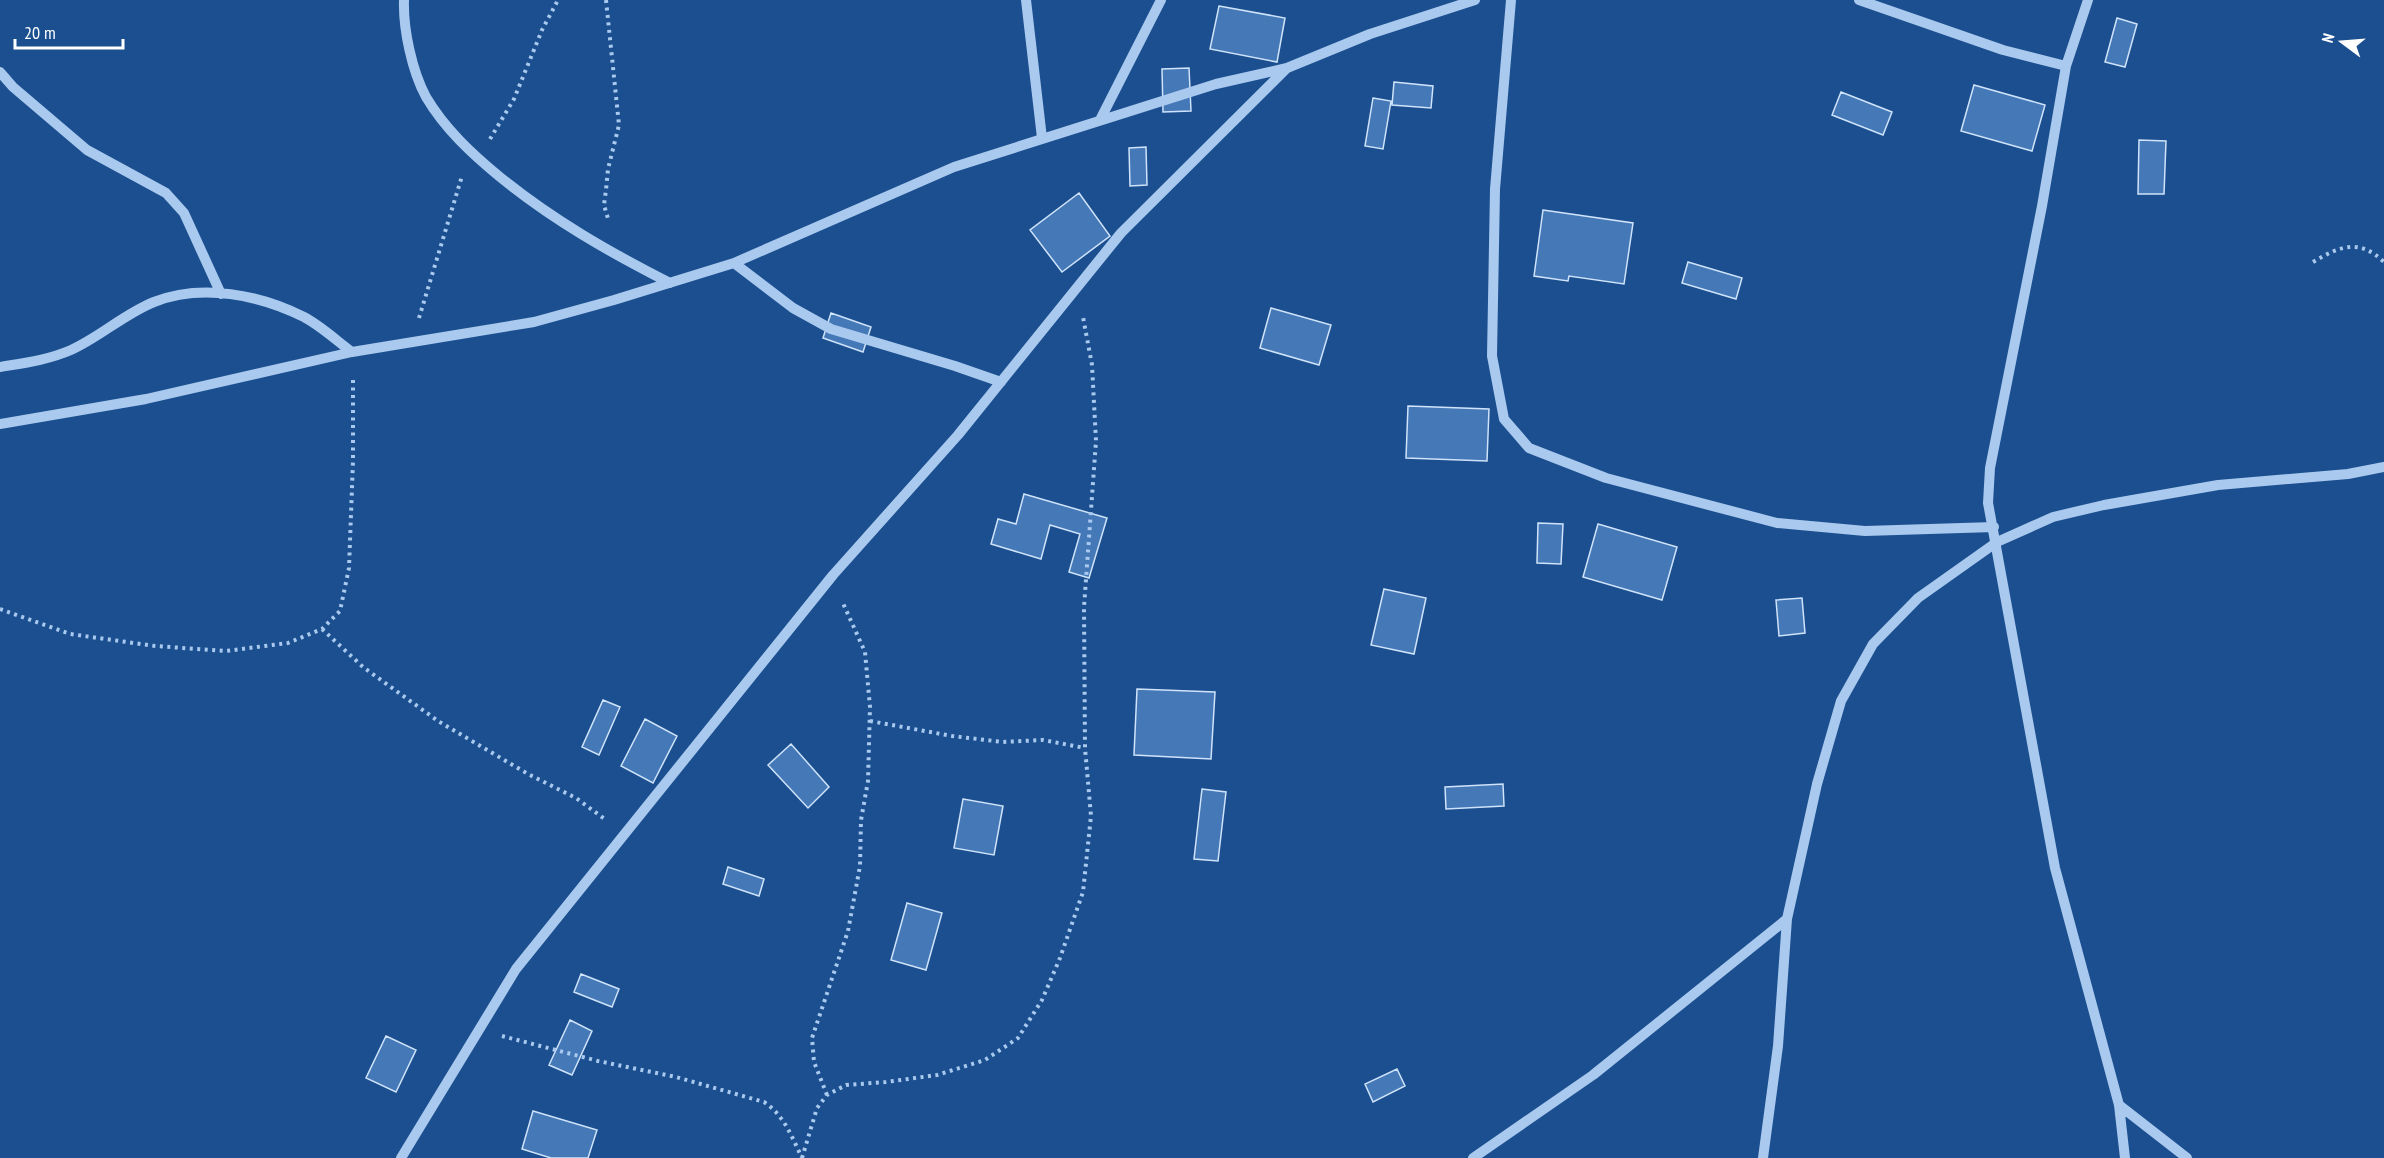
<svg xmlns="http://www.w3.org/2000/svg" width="2384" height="1158" font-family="'PT Sans Narrow',sans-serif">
	<rect width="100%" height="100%" fill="#1b4f8f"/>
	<path fill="#4478b7" stroke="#cfe3fa" stroke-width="1.5" d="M 1219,6 L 1285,18 L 1277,62 L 1210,49 Z
		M 2117,18 L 2137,24 L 2125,67 L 2105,62 Z
		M 1189,68 L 1191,111 L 1163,112 L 1162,69 Z
		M 1394,82 L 1433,86 L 1431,108 L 1392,105 Z
		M 1974,85 L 2045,105 L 2032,151 L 1961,131 Z
		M 1841,92 L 1892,112 L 1883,135 L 1832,115 Z
		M 1373,98 L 1391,101 L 1383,149 L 1365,146 Z
		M 2139,140 L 2166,141 L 2164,194 L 2138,194 Z
		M 1146,147 L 1147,185 L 1130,186 L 1129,148 Z
		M 1079,193 L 1110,236 L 1062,272 L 1030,230 Z
		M 1543,210 L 1633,223 L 1624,284 L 1569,276 L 1568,281 L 1534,276 Z
		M 1688,262 L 1742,278 L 1736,299 L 1682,283 Z
		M 1271,308 L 1331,325 L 1319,365 L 1260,348 Z
		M 831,313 L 871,327 L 863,352 L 823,338 Z
		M 1408,406 L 1489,409 L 1487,461 L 1406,458 Z
		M 1024,494 L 1107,518 L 1089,578 L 1069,572 L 1080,534 L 1050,525 L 1041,559 L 991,544 L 998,519 L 1016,524 Z
		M 1538,523 L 1563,524 L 1561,564 L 1537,563 Z
		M 1598,524 L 1677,547 L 1662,600 L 1583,577 Z
		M 1384,589 L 1426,598 L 1414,654 L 1371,645 Z
		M 1802,598 L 1805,633 L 1779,636 L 1776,600 Z
		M 1137,689 L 1215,692 L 1211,759 L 1134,755 Z
		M 603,700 L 620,707 L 599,755 L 582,747 Z
		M 645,719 L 677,736 L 653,783 L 621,766 Z
		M 791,744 L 829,787 L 808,808 L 768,765 Z
		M 1503,784 L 1504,806 L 1446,809 L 1445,787 Z
		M 1202,789 L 1226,792 L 1218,861 L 1194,859 Z
		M 963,799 L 1003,806 L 994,855 L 954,848 Z
		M 728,867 L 764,879 L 759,896 L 723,884 Z
		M 907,903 L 942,913 L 926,970 L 891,960 Z
		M 581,974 L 619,989 L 612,1007 L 574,992 Z
		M 570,1020 L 592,1031 L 572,1075 L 549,1065 Z
		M 386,1036 L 416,1050 L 396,1092 L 366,1078 Z
		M 1397,1069 L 1405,1086 L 1373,1102 L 1365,1084 Z
		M 533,1111 L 597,1130 L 588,1158 L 551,1158 L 522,1149 Z"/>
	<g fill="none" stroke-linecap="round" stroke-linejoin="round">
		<path stroke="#a9c9ee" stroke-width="4" stroke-dasharray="3 4.5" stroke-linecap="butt" d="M 606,0 L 619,125 L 608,169 L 606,190 L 604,205 L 609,222
			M 490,139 L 514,99 L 542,30 L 558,0
			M 2313,262 C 2340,246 2359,238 2384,262
			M 419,318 L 462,176
			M 0,609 L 70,634 L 155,646 L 226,651 L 288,643 L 322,629 L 340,611 L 349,568 L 353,461 L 353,377
			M 322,629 L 363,667 L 438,721 L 528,774 L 576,798 L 606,820
			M 870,721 L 952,736 L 1003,742 L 1043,740 L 1085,748
			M 502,1036 L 598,1061 L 676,1077 L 764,1102 C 784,1115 792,1137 802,1158
			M 827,1095 L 814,1062 L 812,1038 L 848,931 L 860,866 L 861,820 L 868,781 L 870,707 L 865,652 L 842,601
			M 802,1158 L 817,1108 L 827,1095 L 846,1085 L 886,1082 L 937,1075 L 985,1060 L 1018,1038 L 1042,1000 L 1060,958 L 1083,892 L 1091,816 L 1085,748 L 1084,607 L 1096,441 L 1092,365 L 1083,317"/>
		<path stroke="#a9c9ee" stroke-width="10" d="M 404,0 C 403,29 412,71 426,97 C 445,129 472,154 500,177 C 553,220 609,252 670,283
			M 1026,0 L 1042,138
			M 1511,0 L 1495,189 L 1492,356 L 1504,419 L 1529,448 L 1606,478 L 1777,523 L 1865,531 L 1994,527
			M 1859,0 L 2003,50 L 2066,66
			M 2088,0 L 2066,66 L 2042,206 L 1990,468 L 1988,503 L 2055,868 L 2119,1105 L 2125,1158
			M 0,72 L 13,87 L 87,150 L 166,193 L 184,213 L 221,294
			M 1100,120 L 1161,0
			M 734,263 L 793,308 L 831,329 L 955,366 L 1001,382
			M 0,367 C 24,363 48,360 71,350 C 100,337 124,314 154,302 C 202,283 260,295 304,317 C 321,326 337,341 352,352
			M 0,424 L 146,399 L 352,352 L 534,322 L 614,300 L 734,263 L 954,167 L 1216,84 L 1287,68
			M 2119,1105 L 2187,1158
			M 401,1158 L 516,969 L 833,575 L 958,435 L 1121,233 L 1287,68 L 1370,34 L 1475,0
			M 1473,1158 L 1593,1075 L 1787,919
			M 1763,1158 L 1778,1046 L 1787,919 L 1817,784 L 1841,701 L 1873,644 L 1918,598 L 1997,542 L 2053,517 L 2104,505 L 2218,485 L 2348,474 L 2384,467"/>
	</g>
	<g transform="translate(2342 42) rotate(286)" stroke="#1b4f8f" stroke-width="4.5" paint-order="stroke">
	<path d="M0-4.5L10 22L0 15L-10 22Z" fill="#ffffff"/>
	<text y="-9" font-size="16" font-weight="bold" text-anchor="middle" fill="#ffffff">N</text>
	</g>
	<path d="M15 39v9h108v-9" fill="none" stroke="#ffffff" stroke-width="3"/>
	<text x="24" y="39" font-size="18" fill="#ffffff" stroke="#1b4f8f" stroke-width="4.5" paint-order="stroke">20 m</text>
</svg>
